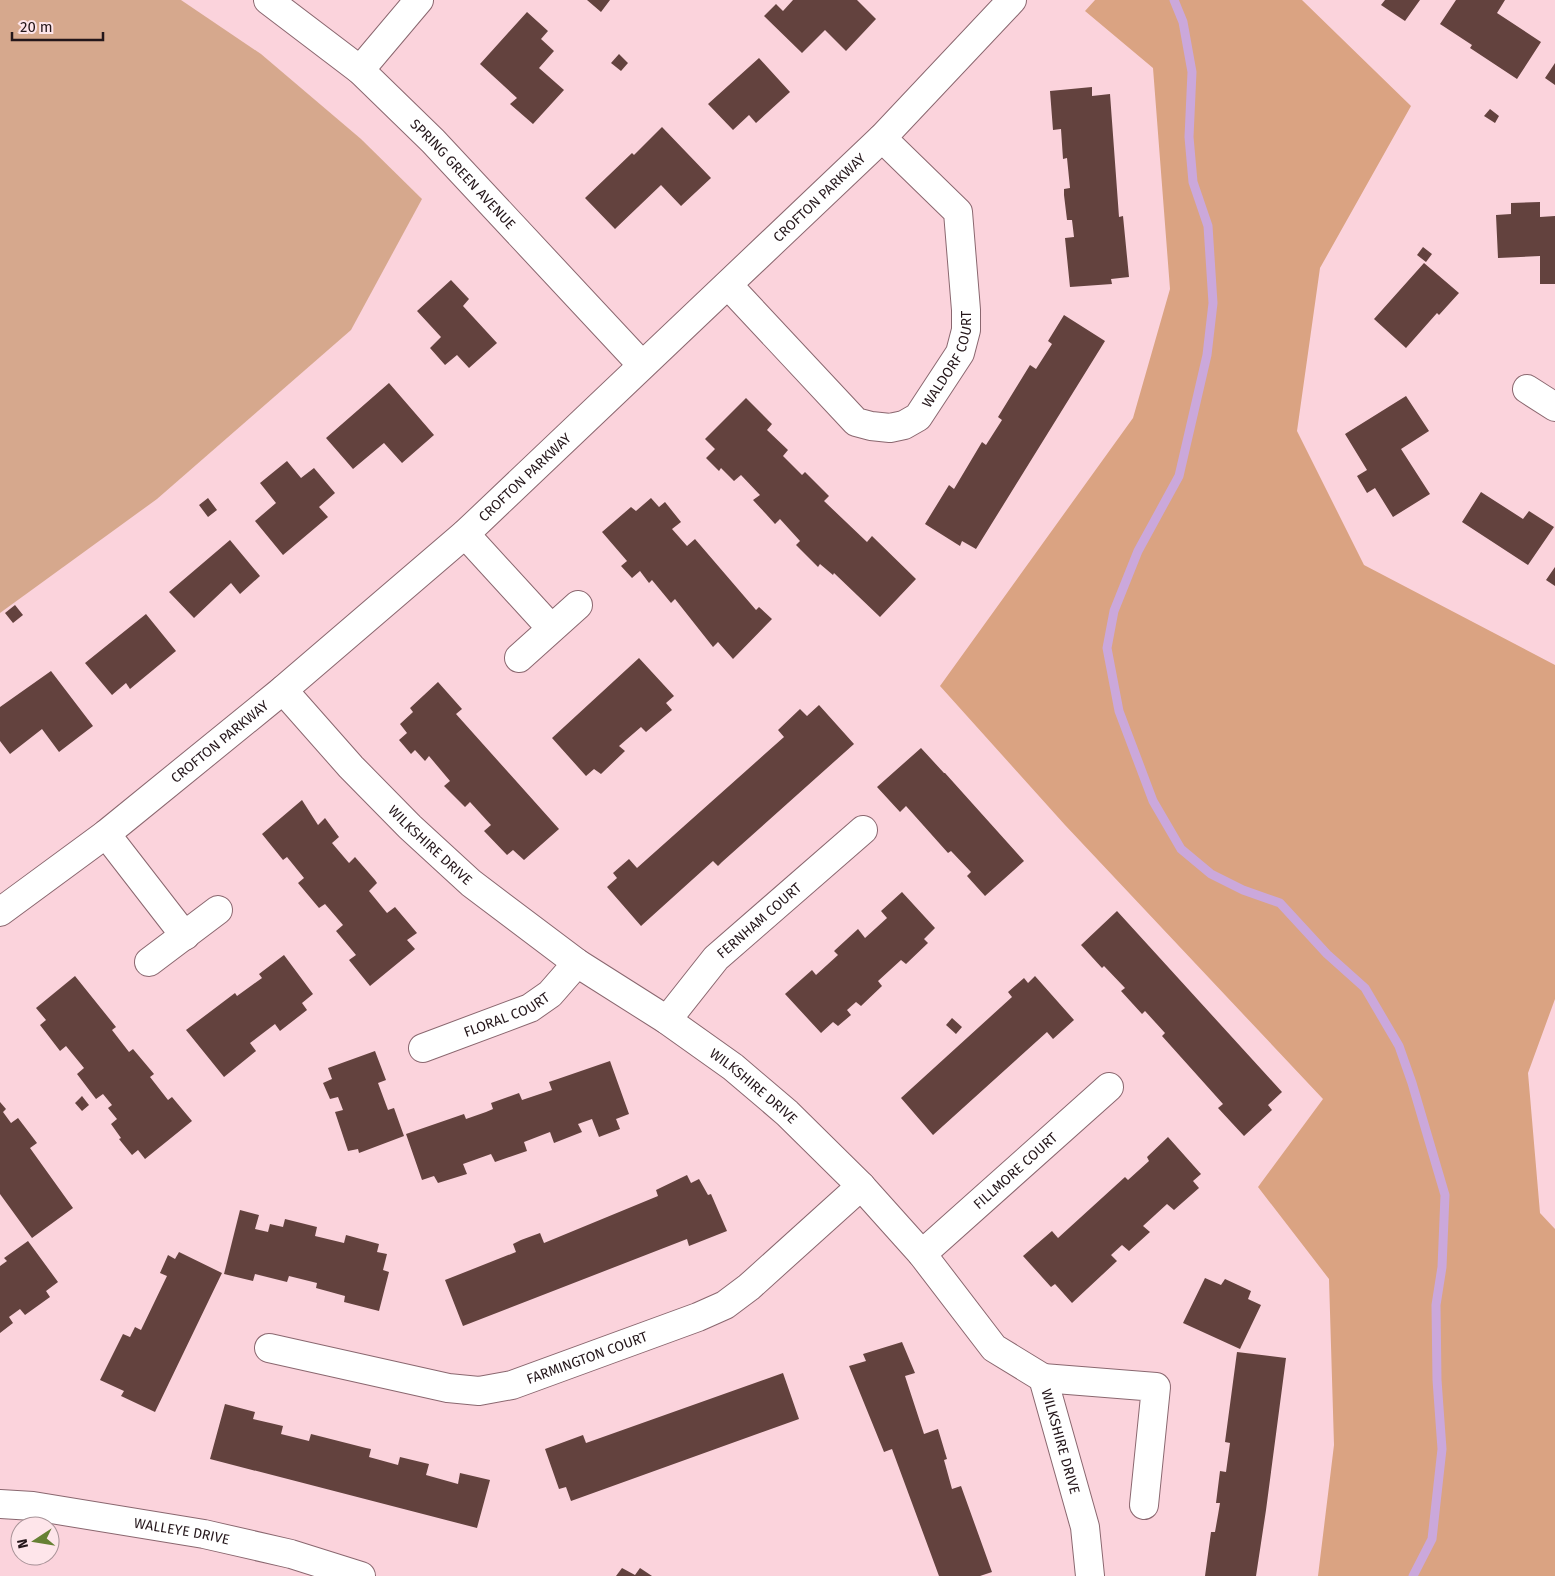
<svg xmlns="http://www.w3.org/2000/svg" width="1555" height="1576" font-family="'Fira Sans',sans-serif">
	<rect width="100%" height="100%" fill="#fbd3dc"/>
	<path fill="#d6a88d" d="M 0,0 L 181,0 L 261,54 L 361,139 L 422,199 L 351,330 L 157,499 L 0,613 Z"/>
	<path fill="#daa382" d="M 1095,0 L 1302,0 L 1411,106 L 1320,268 L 1297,431 L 1364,565 L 1555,665 L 1555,999 L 1528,1073 L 1540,1213 L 1555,1229 L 1555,1576 L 1318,1576 L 1334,1445 L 1329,1279 L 1258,1187 L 1323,1099 L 1065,825 L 940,686 L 1133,418 L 1170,289 L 1153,68 L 1085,11 Z"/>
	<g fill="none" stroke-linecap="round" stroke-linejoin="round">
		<path stroke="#cba8db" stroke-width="9" d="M 1174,0 L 1183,22 L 1192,72 L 1189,137 L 1193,182 L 1208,226 L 1213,303 L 1207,355 L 1179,476 L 1138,551 L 1114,611 L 1107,648 L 1119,711 L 1153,801 L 1181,849 L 1211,874 L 1243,890 L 1280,903 L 1327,954 L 1365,988 L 1399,1046 L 1412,1083 L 1445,1195 L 1442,1267 L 1436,1305 L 1437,1380 L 1442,1449 L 1432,1539 L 1413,1576"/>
	</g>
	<path fill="#63423e" d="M 587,0 L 610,0 L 601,12 Z
		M 793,0 L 857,0 L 876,19 L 846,51 L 825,30 L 802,53 L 764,16 L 776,4 L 783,11 Z
		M 1385,0 L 1420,0 L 1405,21 L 1381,5 Z
		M 1456,0 L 1505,0 L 1497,13 L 1541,42 L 1517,79 L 1470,48 L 1472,45 L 1440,24 Z
		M 527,12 L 548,31 L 541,39 L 554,51 L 539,68 L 564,90 L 533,124 L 510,104 L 517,98 L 480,64 Z
		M 619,54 L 628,63 L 621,71 L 611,63 Z
		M 759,58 L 790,92 L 756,123 L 749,115 L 733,130 L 708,104 Z
		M 1555,63 L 1555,85 L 1545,78 Z
		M 1092,87 L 1092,96 L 1110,94 L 1119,217 L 1123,216 L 1129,277 L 1111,279 L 1112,284 L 1070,287 L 1065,238 L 1074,237 L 1072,220 L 1067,220 L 1064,195 L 1064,189 L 1070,188 L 1067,158 L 1063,159 L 1061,129 L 1053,130 L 1050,91 Z
		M 1490,109 L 1499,116 L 1495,123 L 1484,116 Z
		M 662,127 L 711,178 L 681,206 L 661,185 L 615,229 L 585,198 L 632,153 L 634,155 Z
		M 1540,202 L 1540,217 L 1555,216 L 1555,284 L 1540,284 L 1540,256 L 1498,258 L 1496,215 L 1511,214 L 1511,203 Z
		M 1423,247 L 1432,254 L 1426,262 L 1417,255 Z
		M 1424,263 L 1459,293 L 1439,315 L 1437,313 L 1406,348 L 1374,319 Z
		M 451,280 L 469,299 L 463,306 L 497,343 L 469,368 L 457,355 L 445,365 L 430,348 L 441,337 L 417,311 Z
		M 1064,315 L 1105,341 L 976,549 L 962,541 L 960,546 L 925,524 L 949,485 L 954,489 L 982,442 L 986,445 L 1002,420 L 998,417 L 1030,365 L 1036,369 L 1052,344 L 1048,341 Z
		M 389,383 L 434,435 L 402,463 L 384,443 L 353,469 L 326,438 Z
		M 1406,396 L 1429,431 L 1401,449 L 1430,494 L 1393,517 L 1375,488 L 1367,493 L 1357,476 L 1367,470 L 1345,434 Z
		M 746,398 L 772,424 L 767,430 L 788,450 L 783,456 L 802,475 L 805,472 L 829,496 L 824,501 L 867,542 L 872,536 L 916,579 L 880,617 L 834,573 L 833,575 L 820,564 L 818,567 L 796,545 L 800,541 L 780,519 L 775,524 L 766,514 L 753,500 L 760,495 L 741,475 L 734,481 L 721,468 L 719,471 L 706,458 L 715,449 L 705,439 Z
		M 287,461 L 301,478 L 314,468 L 335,493 L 319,507 L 328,517 L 283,555 L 255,521 L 276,503 L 260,483 Z
		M 1481,492 L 1523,519 L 1529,511 L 1554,527 L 1528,565 L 1462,522 Z
		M 208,498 L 217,510 L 208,517 L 199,505 Z
		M 651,498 L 659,507 L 665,502 L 681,522 L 672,529 L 687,546 L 695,539 L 756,610 L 759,607 L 772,619 L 733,659 L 718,642 L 713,647 L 675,599 L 671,603 L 652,580 L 649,583 L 640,571 L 632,578 L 621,566 L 627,561 L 602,532 L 631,507 L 636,511 Z
		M 230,540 L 260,576 L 240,594 L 231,583 L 194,618 L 169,592 Z
		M 1555,567 L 1555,586 L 1546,580 Z
		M 15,605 L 23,615 L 13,623 L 5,613 Z
		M 146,614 L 176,651 L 130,689 L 126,683 L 112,695 L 85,663 Z
		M 639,658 L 674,696 L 666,703 L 672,710 L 646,732 L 641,727 L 619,746 L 625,751 L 601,774 L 594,769 L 586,776 L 552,738 Z
		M 51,671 L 93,726 L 59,752 L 42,729 L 10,754 L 0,741 L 0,707 Z
		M 438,682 L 462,709 L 456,714 L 559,829 L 524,860 L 513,850 L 507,855 L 484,831 L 491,825 L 470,802 L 465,807 L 444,786 L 450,781 L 429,756 L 425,761 L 415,750 L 411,754 L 399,740 L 407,733 L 400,724 L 413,712 L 410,708 Z
		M 819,705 L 854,744 L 722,862 L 718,866 L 713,861 L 641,926 L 607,887 L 617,878 L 613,873 L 629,859 L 637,868 L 784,737 L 778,730 L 800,709 L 807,716 Z
		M 921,748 L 944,773 L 945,773 L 1024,861 L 985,896 L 967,876 L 971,872 L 951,851 L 948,853 L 906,806 L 900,812 L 877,787 Z
		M 302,800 L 318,825 L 325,818 L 339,837 L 332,843 L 349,863 L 355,857 L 375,880 L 377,883 L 369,891 L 387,913 L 395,907 L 417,933 L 407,940 L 415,949 L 370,986 L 349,960 L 356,955 L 336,931 L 343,925 L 325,904 L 319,908 L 298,883 L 304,878 L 287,857 L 283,860 L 262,834 Z
		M 902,892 L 935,928 L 924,939 L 928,943 L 906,964 L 901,960 L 878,981 L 882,986 L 861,1006 L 856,1002 L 847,1010 L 851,1015 L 838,1026 L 833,1022 L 821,1033 L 785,994 L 812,970 L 816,975 L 838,955 L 834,951 L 858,929 L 865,938 L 887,918 L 881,911 Z
		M 1117,911 L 1282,1092 L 1268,1105 L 1272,1110 L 1244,1136 L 1218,1108 L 1223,1104 L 1162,1036 L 1165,1033 L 1145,1011 L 1142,1014 L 1121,991 L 1125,988 L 1104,966 L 1102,968 L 1081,945 Z
		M 284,955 L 313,994 L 302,1003 L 307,1010 L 280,1031 L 275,1024 L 250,1043 L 256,1051 L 224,1077 L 186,1030 L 235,993 L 237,996 L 262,978 L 259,974 Z
		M 75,976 L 116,1027 L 112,1030 L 129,1052 L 133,1049 L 154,1074 L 150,1077 L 168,1100 L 172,1097 L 192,1121 L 145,1159 L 138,1150 L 132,1155 L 123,1144 L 119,1139 L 121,1138 L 111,1124 L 117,1119 L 108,1108 L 112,1105 L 103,1094 L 96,1099 L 77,1074 L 84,1068 L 66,1046 L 60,1051 L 40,1025 L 46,1020 L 36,1008 Z
		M 1035,976 L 1074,1020 L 1053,1039 L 1047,1032 L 933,1135 L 901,1098 L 1012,997 L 1008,992 L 1024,978 L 1028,983 Z
		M 952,1018 L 962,1027 L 956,1034 L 946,1025 Z
		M 375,1051 L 386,1080 L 378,1083 L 388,1110 L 394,1108 L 404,1136 L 359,1153 L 358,1149 L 348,1151 L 335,1112 L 343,1110 L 338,1097 L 330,1099 L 323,1083 L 332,1079 L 328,1068 Z
		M 610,1061 L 629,1114 L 616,1119 L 620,1129 L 599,1137 L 592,1119 L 578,1124 L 582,1132 L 554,1143 L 550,1132 L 524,1142 L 527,1151 L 495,1162 L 491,1154 L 463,1164 L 467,1174 L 438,1183 L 434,1176 L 422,1180 L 406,1134 L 464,1114 L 466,1119 L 486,1112 L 493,1109 L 491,1103 L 519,1093 L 522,1100 L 552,1090 L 549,1082 Z
		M 82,1096 L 89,1105 L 82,1111 L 75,1103 Z
		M 0,1102 L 6,1109 L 3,1112 L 11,1123 L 18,1118 L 37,1143 L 30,1148 L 73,1208 L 32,1238 L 0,1194 Z
		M 1168,1137 L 1201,1174 L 1193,1181 L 1199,1188 L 1174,1210 L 1167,1204 L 1143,1226 L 1150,1232 L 1129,1251 L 1122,1245 L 1111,1255 L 1117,1261 L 1072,1303 L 1055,1284 L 1051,1287 L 1023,1256 L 1052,1231 L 1058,1238 L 1125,1177 L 1128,1180 L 1149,1161 L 1147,1157 Z
		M 687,1175 L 691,1183 L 699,1179 L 708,1195 L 711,1194 L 727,1231 L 689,1246 L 687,1239 L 463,1326 L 445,1280 L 516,1252 L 513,1244 L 521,1240 L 540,1233 L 544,1243 L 658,1196 L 656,1190 Z
		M 240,1210 L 259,1215 L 255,1229 L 268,1232 L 270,1224 L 283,1227 L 285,1219 L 317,1227 L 315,1236 L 344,1243 L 346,1235 L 379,1244 L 377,1252 L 387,1254 L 383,1270 L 389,1272 L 379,1311 L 344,1302 L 345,1296 L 316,1288 L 317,1283 L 289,1276 L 287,1282 L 255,1274 L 253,1281 L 224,1274 Z
		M 28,1241 L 58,1282 L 46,1291 L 50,1297 L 25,1315 L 20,1309 L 9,1317 L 13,1323 L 0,1333 L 0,1266 L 7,1261 L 4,1258 Z
		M 179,1252 L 222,1273 L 155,1412 L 121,1396 L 124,1391 L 100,1380 L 123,1334 L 130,1337 L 135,1327 L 141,1330 L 167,1276 L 160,1273 L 168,1255 L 175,1259 Z
		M 1205,1278 L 1221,1285 L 1225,1279 L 1251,1291 L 1248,1299 L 1261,1305 L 1240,1349 L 1183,1323 Z
		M 902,1342 L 915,1373 L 905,1376 L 923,1431 L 924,1434 L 938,1429 L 947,1459 L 944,1460 L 952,1489 L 961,1486 L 992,1572 L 980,1576 L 939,1576 L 892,1449 L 884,1452 L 849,1366 L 866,1361 L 863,1354 Z
		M 1237,1352 L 1286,1358 L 1266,1510 L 1256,1576 L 1205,1576 L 1211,1532 L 1215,1532 L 1218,1515 L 1220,1503 L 1216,1503 L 1220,1471 L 1226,1472 L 1230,1443 L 1225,1442 Z
		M 783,1373 L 799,1419 L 571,1501 L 566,1487 L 559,1489 L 545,1449 L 583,1435 L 586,1443 Z
		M 225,1404 L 255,1412 L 253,1419 L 283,1426 L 281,1434 L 309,1441 L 311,1434 L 366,1448 L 371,1449 L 369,1457 L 398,1465 L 400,1457 L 429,1464 L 426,1475 L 458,1484 L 460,1473 L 490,1480 L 477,1528 L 210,1459 Z
		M 622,1568 L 635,1575 L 640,1568 L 652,1576 L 616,1576 Z"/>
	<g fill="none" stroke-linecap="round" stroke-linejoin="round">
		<defs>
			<g id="minor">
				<path id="s1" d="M 268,0 L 360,70 L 433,141 L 642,365"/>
				<path d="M 360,70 L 419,0"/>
				<path id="s2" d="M 728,285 L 856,422 L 871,426 L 890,428 L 904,425 L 918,417 L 960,353 L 966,330 L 966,310 L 958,212 L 882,138"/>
				<path d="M 1527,389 L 1555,407"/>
				<path d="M 465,534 L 551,628"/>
				<path d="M 519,658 L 578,605"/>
				<path id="s3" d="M 283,690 L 351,767 L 410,827 L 471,883 L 577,963 L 667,1020 L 733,1067 L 787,1113 L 861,1186 L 922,1254 L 994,1348 L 1043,1378 L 1085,1527 L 1090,1576"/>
				<path d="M 106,834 L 185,936"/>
				<path id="s4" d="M 0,912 L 106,834 L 283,690 L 465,534 L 882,138 L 1012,0"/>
				<path d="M 149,962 L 218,910"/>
				<path id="s5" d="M 667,1020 L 716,958 L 863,830"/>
				<path id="s6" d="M 423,1048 L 530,1008 L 550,994 L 577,963"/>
				<path id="s7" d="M 922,1254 L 1109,1087"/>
				<path id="s8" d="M 269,1348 L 448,1388 L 479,1391 L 512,1385 L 698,1317 L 725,1305 L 749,1287 L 861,1186"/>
				<path d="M 1043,1378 L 1156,1387 L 1144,1505"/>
				<path id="s9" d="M 0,1504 L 33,1506 L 204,1534 L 291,1554 L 361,1576"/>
			</g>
		</defs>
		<use href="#minor" stroke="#8a676f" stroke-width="30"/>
		<use href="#minor" stroke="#fff" stroke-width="28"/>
	</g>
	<g text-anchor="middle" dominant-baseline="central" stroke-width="5" stroke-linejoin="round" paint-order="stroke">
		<g font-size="14" fill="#24161a" stroke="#fee5ea">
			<text stroke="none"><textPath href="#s1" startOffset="262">SPRING GREEN AVENUE</textPath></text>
			<text stroke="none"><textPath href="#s4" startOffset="1088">CROFTON PARKWAY</textPath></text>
			<text stroke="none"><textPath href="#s2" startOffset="319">WALDORF COURT</textPath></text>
			<text stroke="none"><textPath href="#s4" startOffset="682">CROFTON PARKWAY</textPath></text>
			<text stroke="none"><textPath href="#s4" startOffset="278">CROFTON PARKWAY</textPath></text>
			<text stroke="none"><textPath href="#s3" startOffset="214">WILKSHIRE DRIVE</textPath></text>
			<text stroke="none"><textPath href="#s5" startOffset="136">FERNHAM COURT</textPath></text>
			<text stroke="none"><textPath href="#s6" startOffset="90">FLORAL COURT</textPath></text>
			<text stroke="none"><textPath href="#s3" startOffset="618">WILKSHIRE DRIVE</textPath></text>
			<text stroke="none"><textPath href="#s7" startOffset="125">FILLMORE COURT</textPath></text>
			<text stroke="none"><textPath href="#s8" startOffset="328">FARMINGTON COURT</textPath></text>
			<text stroke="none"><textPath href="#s3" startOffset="1098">WILKSHIRE DRIVE</textPath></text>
			<text stroke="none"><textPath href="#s9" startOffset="184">WALLEYE DRIVE</textPath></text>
		</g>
	</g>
	<g transform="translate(35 1541) rotate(258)"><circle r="24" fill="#fee5ea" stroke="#a79297"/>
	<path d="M0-4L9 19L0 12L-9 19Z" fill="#668033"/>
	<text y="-8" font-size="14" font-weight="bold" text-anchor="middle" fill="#24161a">N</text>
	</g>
	<path d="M12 32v8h91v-8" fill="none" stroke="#24161a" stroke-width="2.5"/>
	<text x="20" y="32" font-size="15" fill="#24161a" stroke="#fee5ea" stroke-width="4" paint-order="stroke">20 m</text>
</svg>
